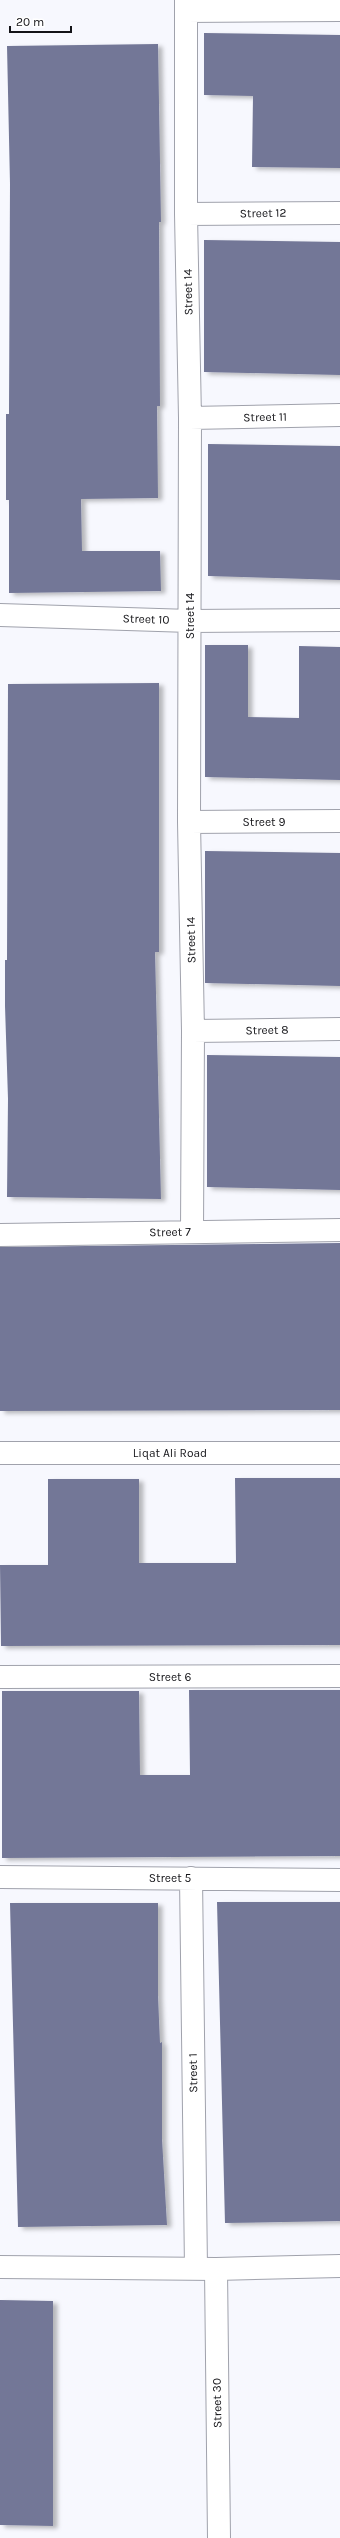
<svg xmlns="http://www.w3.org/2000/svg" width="340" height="2538" font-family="Karla,sans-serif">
	<defs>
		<filter id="shadow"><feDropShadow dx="4.5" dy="2.5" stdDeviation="2" flood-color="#0004"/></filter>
	</defs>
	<rect width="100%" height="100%" fill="#f7f8fe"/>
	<path fill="#737797" filter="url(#shadow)" d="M 204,33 L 340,35 L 340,168 L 252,167 L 253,96 L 204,95 Z
		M 158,44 L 161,222 L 159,222 L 160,406 L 157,406 L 158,498 L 81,499 L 82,551 L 160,551 L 161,591 L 9,593 L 9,500 L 6,500 L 6,414 L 9,414 L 10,184 L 7,46 Z
		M 204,240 L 340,242 L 340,375 L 204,372 Z
		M 208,444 L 340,446 L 340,580 L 208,576 Z
		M 205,645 L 248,645 L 248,717 L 299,718 L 299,646 L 340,647 L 340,780 L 205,777 Z
		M 159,683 L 159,952 L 155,952 L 161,1199 L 7,1197 L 8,1099 L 5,1006 L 5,960 L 7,960 L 8,684 Z
		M 205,851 L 340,853 L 340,986 L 205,983 Z
		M 207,1055 L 340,1057 L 340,1190 L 207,1187 Z
		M 340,1243 L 340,1410 L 0,1411 L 0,1247 Z
		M 235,1478 L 340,1478 L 340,1645 L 1,1646 L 0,1565 L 48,1565 L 48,1479 L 139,1479 L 139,1563 L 236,1563 Z
		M 189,1690 L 340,1690 L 340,1856 L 2,1858 L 2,1691 L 139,1691 L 140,1775 L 190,1775 Z
		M 217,1902 L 340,1902 L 340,2221 L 225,2223 Z
		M 10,1903 L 158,1903 L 158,1996 L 160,2043 L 162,2042 L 162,2139 L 167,2225 L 18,2227 Z
		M 0,2300 L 53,2301 L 53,2526 L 0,2525 Z"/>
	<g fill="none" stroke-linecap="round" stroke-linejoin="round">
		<defs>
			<path id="minor" d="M 186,0 L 186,214 L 190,418 L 189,822 L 193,1031 L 192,1232
				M 186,11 L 340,10
				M 186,214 L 340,213
				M 190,418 L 340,415
				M 0,615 L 190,621 L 340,620
				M 189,822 L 340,821
				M 193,1031 L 340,1029
				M 0,1235 L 340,1230
				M 0,1453 L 340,1453
				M 0,1677 L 340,1676
				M 0,1877 L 340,1880
				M 191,1878 L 196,2268
				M 216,2269 L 219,2538"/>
			<path id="major" d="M 0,2267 L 216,2269 L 340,2266"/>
		</defs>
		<use href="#minor" stroke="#a0a2ac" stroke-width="24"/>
		<use href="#major" stroke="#a0a2ac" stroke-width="24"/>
		<use href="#minor" stroke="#fff" stroke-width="22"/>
		<use href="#major" stroke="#fff" stroke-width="22"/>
	</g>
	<g text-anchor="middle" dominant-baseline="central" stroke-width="3" stroke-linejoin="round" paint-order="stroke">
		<g font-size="12" fill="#141418" stroke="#fff">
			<text transform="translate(263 213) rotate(-1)">Street 12</text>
			<text transform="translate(188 292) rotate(-91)">Street 14</text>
			<text transform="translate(265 417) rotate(-1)">Street 11</text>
			<text transform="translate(190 616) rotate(-90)">Street 14</text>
			<text transform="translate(146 619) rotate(2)">Street 10</text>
			<text x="264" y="822">Street 9</text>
			<text transform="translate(191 940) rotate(-91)">Street 14</text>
			<text transform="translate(267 1030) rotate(-1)">Street 8</text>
			<text transform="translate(170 1232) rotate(-1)">Street 7</text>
			<text x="170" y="1453">Liqat Ali Road</text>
			<text x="170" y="1677">Street 6</text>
			<text x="170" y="1878">Street 5</text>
			<text transform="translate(193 2073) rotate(-91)">Street 1</text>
			<text transform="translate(217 2403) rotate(-91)">Street 30</text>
		</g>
	</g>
	<path d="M10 26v6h61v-6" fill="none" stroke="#141418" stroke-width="2"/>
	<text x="16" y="26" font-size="12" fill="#141418" stroke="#ffffff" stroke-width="3" paint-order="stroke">20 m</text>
</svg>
